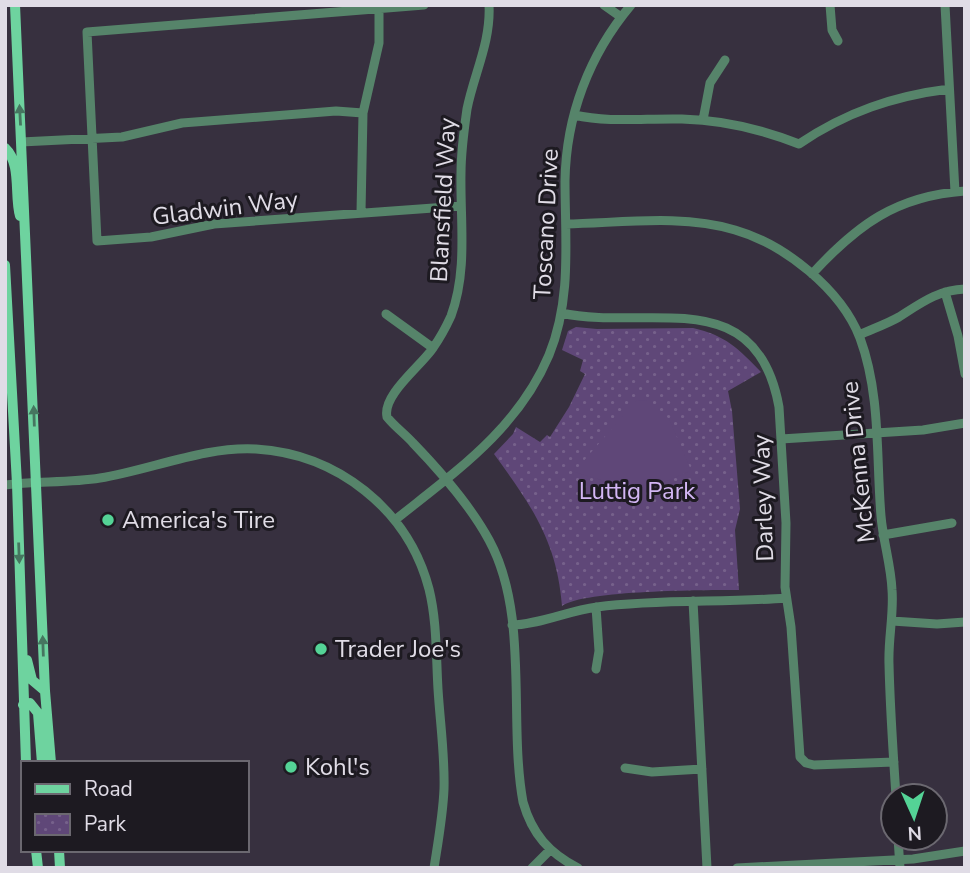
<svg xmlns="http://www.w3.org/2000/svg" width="970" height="873" font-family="'Nunito Sans',sans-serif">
	<defs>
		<pattern id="park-dots" width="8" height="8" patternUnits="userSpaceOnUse" patternTransform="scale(1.75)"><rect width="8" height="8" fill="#5f4778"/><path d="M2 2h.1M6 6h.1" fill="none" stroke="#76618b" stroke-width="1.8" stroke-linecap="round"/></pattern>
	</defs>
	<rect width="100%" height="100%" fill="#37303f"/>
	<path fill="url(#park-dots)" d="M 576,327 L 597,329 L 693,328 C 725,335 739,349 761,372 L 728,391 L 732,411 L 740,509 L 735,530 L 739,590 C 706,590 584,590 562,606 C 557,541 531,505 494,454 L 513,434 L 516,427 L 540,442 L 547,435 L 550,437 L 569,407 L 585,374 L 580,371 L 583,360 L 562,350 L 568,331 Z"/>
	<path fill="#5f4778" d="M 698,354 L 703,364 L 701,370 L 693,375 L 682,365 Z
		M 648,400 L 669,419 L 691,470 C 645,495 621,486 574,472 L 636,401 Z"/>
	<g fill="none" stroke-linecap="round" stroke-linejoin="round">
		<path stroke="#56846a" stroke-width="9" d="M 424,5 L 87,32 L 97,241 L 151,237 L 214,224 L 461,206
			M 489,5 C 491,42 474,74 467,109 C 464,130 461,152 461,173 C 460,221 468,270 451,316 C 446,327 440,338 433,348 C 421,366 382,395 387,417 C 395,427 405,434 413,443 C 441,472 470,505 489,540 C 530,615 508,720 523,802 C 532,834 549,853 578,868
			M 604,5 L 621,17
			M 830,5 L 832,30 L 838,41
			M 945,5 L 955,192
			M 574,115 C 610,123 645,118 682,119 C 724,120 761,129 799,144 C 846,112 894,96 949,89
			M 703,120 L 710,83 L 725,60
			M 21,142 L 122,137 L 182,123 L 336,111 L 363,113
			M 361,212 L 363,113 L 379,43 L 379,9
			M 566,224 C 621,223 682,214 735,230 C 784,244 841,289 860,338 C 881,395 876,457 881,516 C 883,541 891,565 892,590 C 894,614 888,639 889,664 C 890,708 893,752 896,796
			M 812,274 C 857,225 896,196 965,191
			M 945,292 L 958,336 L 965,374
			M 561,313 C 647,332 756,280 779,407 L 786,523 L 785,587 L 791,627 L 800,757 L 806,763 L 814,765 L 894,762
			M 386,314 L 433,348
			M 859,335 C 872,329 887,324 899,317 C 921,303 938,290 965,289
			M 781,439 L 923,430 L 965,423
			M 5,485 C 36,481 69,483 100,478 C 150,470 205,446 256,449 C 337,454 408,509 429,589 C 437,621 436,656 438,689 C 440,722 445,756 444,789 C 443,815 438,842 434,868
			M 395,520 C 455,472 518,429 549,355 C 572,299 565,240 565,181 C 566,116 589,55 631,5
			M 883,535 L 952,523
			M 693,601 L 707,868
			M 596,607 L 599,651 L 596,669
			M 892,621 L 937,624 L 965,622
			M 512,625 C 542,624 567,611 597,607 C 660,599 723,603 786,598
			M 625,768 L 652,772 L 702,769
			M 898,838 L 900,868
			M 532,868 L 550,850
			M 737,868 L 913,859 L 965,851"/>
		<path stroke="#6ed39f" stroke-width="10" d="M 15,5 L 45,691 L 51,763
			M 5,148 C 22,164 14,195 20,216
			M 5,265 L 17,484 L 26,763
			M 27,660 L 32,680 L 45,691
			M 23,705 L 30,703 L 38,713 L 42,763
			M 36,850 L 38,868
			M 59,850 L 60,868"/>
	</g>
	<defs><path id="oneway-solid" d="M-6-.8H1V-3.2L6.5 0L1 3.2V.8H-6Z" transform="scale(1.75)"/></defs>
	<g fill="#467660">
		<use href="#oneway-solid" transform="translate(20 115) rotate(-93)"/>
		<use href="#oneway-solid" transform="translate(34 416) rotate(-92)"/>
		<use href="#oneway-solid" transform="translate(19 553) rotate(88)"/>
		<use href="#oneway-solid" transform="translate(43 646) rotate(-92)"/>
	</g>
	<g fill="#54d396" stroke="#1d1a21" stroke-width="2.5">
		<circle cx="108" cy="520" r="7"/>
		<circle cx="321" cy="649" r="7"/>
		<circle cx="291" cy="767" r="7"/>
	</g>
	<g text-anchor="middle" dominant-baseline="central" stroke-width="6" stroke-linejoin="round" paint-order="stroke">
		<g font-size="24" fill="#e0dce6" stroke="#1d1a21">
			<text transform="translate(443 200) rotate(-87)">Blansfield Way</text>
			<text transform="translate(225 208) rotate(-7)">Gladwin Way</text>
			<text transform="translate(546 224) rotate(-87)">Toscano Drive</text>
			<text transform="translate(858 462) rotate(-96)">McKenna Drive</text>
			<text transform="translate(763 498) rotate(-92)">Darley Way</text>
		</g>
		<g font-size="24" fill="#d3b6f4" stroke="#1d1a21">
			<text x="637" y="491">Luttig Park</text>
		</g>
		<g font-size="24" fill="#e0dce6" stroke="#1d1a21" text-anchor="start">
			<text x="122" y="520">America's Tire</text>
			<text x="335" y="649">Trader Joe's</text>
			<text x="305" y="767">Kohl's</text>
		</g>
	</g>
	<rect width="970" height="873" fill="none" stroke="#e0dce6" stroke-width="14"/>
	<rect x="21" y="761" width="228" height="91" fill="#1d1a21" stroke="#6b6870" stroke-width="2"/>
	<rect x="35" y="784" width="35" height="10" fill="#6ed39f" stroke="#6b6870" stroke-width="2"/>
	<text x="84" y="796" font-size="21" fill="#e0dce6">Road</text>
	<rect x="35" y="814" width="35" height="21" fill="url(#park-dots)" stroke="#6b6870" stroke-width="2"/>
	<text x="84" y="831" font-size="21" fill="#e0dce6">Park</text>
	<g transform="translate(914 817) rotate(177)"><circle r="33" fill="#1d1a21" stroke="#6b6870" stroke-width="2"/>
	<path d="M0-5L12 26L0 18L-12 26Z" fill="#54d396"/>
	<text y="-10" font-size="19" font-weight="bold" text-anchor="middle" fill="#e0dce6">N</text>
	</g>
</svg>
